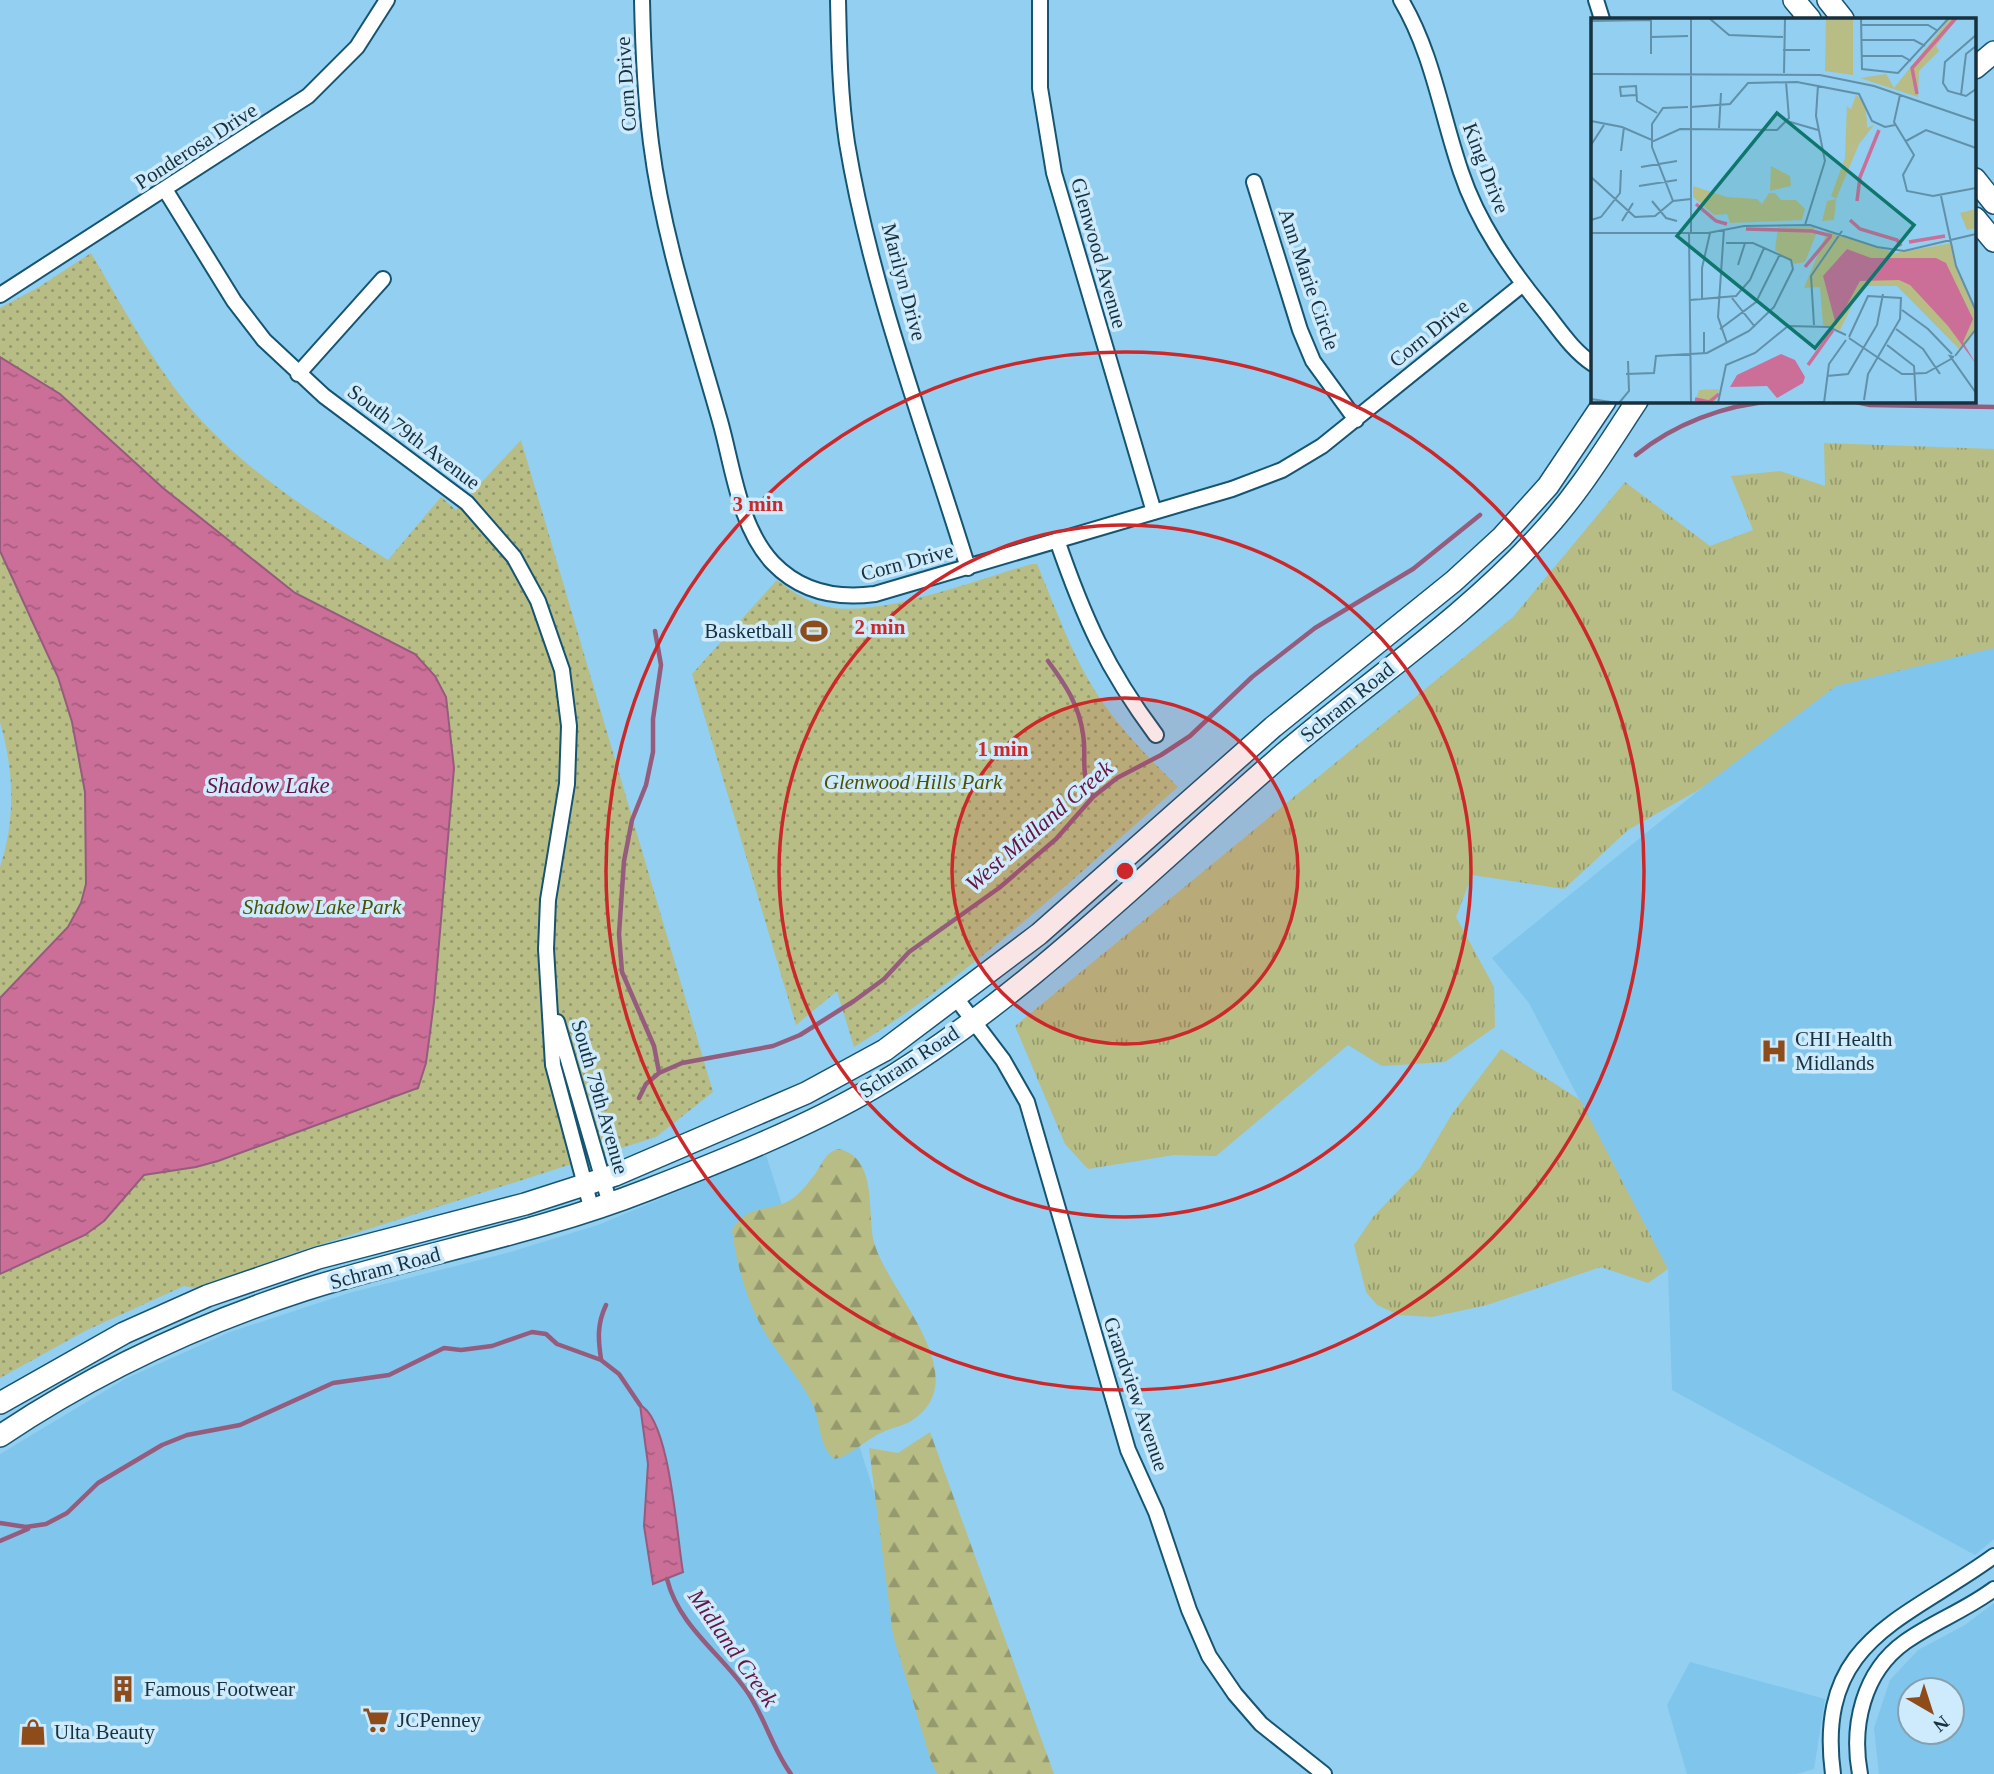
<svg xmlns="http://www.w3.org/2000/svg" width="1994" height="1774" font-family="Georgia,serif">
	<defs>
		<pattern id="grass-tufts" width="24" height="20" patternUnits="userSpaceOnUse" patternTransform="scale(1.75)"><rect width="24" height="20" fill="#b7bd85"/><path d="M3 7l-1-3M5 7V3M7 7l1-3M15 17l-1-3M17 17v-4M19 17l1-3" fill="none" stroke="#949a6e"/></pattern>
		<pattern id="forest-firs" width="22" height="20" patternUnits="userSpaceOnUse" patternTransform="scale(1.75)"><rect width="22" height="20" fill="#b7bd85"/><path d="M5 1l3.5 6h-7zM16 11l3.5 6h-7z" fill="#949a6e"/></pattern>
		<pattern id="park-dots" width="8" height="8" patternUnits="userSpaceOnUse" patternTransform="scale(1.75)"><rect width="8" height="8" fill="#b7bd85"/><path d="M2 2h.1M6 6h.1" fill="none" stroke="#949a6e" stroke-width="1.8" stroke-linecap="round"/></pattern>
		<pattern id="water-ripples" width="26" height="14" patternUnits="userSpaceOnUse" patternTransform="scale(1.75)"><rect width="26" height="14" fill="#cb6f98"/><path d="M2 4q2-2 4 0t4 0M15 11q2-2 4 0t4 0" fill="none" stroke="#a45c7d"/></pattern>
	</defs>
	<rect width="100%" height="100%" fill="#92cff0"/>
	<path fill="#80c5eb" fill-rule="evenodd" d="M 1994,551 L 1994,1539 L 1975,1555 L 1672,1390 L 1668,1269 L 1529,1003 L 1492,958 Z
		M 766,1155 L 939,1695 L 1002,1774 L 0,1774 L 0,1454 L 125,1379 L 230,1332 L 349,1293 L 507,1253 L 598,1225 Z
		M 1994,1603 L 1994,1774 L 1879,1774 L 1874,1728 L 1890,1680 L 1918,1650 L 1965,1625 ZM 1910,1690 L 1952,1690 L 1952,1732 L 1910,1732 Z
		M 1690,1662 L 1825,1699 L 1814,1769 L 1796,1774 L 1687,1774 L 1667,1705 Z"/>
	<path fill="url(#grass-tufts)" d="M 1824,443 L 1994,449 L 1994,648 L 1836,686 L 1700,789 L 1628,830 L 1564,889 L 1472,875 L 1456,917 L 1494,987 L 1495,1027 L 1445,1062 L 1382,1066 L 1348,1045 L 1216,1156 L 1174,1155 L 1088,1169 L 1065,1144 L 1015,1026 L 1513,617 L 1625,482 L 1710,546 L 1753,530 L 1731,476 L 1780,471 L 1825,486 Z
		M 1501,1049 L 1580,1100 L 1668,1269 L 1648,1283 L 1601,1267 L 1487,1305 L 1432,1317 L 1399,1315 L 1377,1305 L 1366,1292 L 1354,1245 L 1373,1217 L 1420,1168 L 1452,1114 Z"/>
	<path fill="url(#forest-firs)" d="M 839,1149 C 878,1158 867,1212 874,1242 C 886,1290 979,1378 911,1421 C 903,1426 894,1427 885,1431 C 867,1438 854,1454 835,1459 C 818,1447 821,1422 813,1405 C 802,1382 785,1363 771,1342 C 749,1310 737,1268 732,1230 C 748,1202 769,1214 792,1199 C 799,1194 806,1186 811,1179 C 822,1168 823,1152 839,1149 Z
		M 930,1432 L 1054,1774 L 937,1774 L 930,1758 L 893,1635 L 869,1448 L 898,1453 Z"/>
	<path fill="url(#park-dots)" d="M 91,253 C 124,309 156,370 200,419 C 253,477 322,519 388,560 L 441,497 L 456,510 L 521,440 L 713,1092 L 656,1137 L 300,1251 L 195,1288 L 184,1286 L 85,1331 L 0,1378 L 0,867 C 16,819 14,770 0,722 L 0,308 L 39,287 Z
		M 1032,564 L 1037,564 C 1056,609 1072,656 1099,697 C 1121,730 1150,759 1178,787 C 1074,878 972,974 854,1047 L 837,991 L 796,1025 L 692,674 L 777,580 C 791,591 806,601 824,606 C 876,620 978,579 1032,564 Z"/>
	<path fill="#b7bd85" d="M 804,609 L 833,616 L 825,652 L 795,646 Z"/>
	<path fill="url(#water-ripples)" stroke="#955c7d" stroke-width="2" d="M 0,357 L 60,394 L 163,488 L 295,593 L 415,654 L 435,676 L 446,697 L 454,768 L 434,1002 L 426,1063 L 418,1088 L 218,1161 L 196,1167 L 144,1175 L 104,1221 L 85,1235 L 0,1274 L 0,998 L 68,927 L 81,903 L 86,884 L 85,792 L 72,722 L 58,677 L 0,551 Z
		M 640,1405 C 670,1419 677,1539 683,1572 L 653,1584 L 644,1526 L 648,1464 Z"/>
	<g fill="none" stroke-linecap="round" stroke-linejoin="round">
		<path stroke="#955c7d" stroke-width="4.5" d="M 1851,401 L 1870,405 L 1994,407
			M 1636,455 C 1674,424 1724,405 1774,401
			M 655,631 L 661,665 L 653,719 L 653,752 L 646,785 L 632,820 L 624,861 L 619,934 L 622,972 L 654,1046 L 659,1072
			M 1048,661 C 1065,684 1079,705 1083,734 C 1087,759 1079,771 1093,797
			M 639,1098 L 646,1084 L 659,1073 L 682,1063 L 773,1046 L 800,1035 L 854,1001 L 884,979 L 909,952 L 999,888 L 1056,839 L 1093,797 L 1117,778 L 1161,755 L 1190,736 L 1252,677 L 1315,628 L 1413,569 L 1480,515
			M 601,1359 C 598,1339 597,1324 606,1305
			M 0,1523 L 26,1527 L 46,1524 L 67,1513 L 98,1483 L 162,1445 L 187,1435 L 240,1425 L 333,1383 L 389,1375 L 444,1348 L 461,1350 L 492,1346 L 532,1332 L 546,1334 L 557,1344 L 601,1360 L 619,1374 L 640,1405
			M 0,1541 L 28,1529
			M 667,1579 C 679,1627 722,1654 748,1693 C 765,1718 773,1750 791,1774"/>
		<defs>
			<path id="street" d="M 642,0 C 643,48 645,95 651,143 C 663,238 694,329 720,421 C 733,467 739,527 773,563 C 801,592 838,599 875,594 L 1232,489 L 1282,470 L 1322,446 L 1523,284
				M 838,0 C 839,48 840,96 847,143 C 871,288 925,428 968,568
				M 1040,0 L 1040,88 L 1054,173 L 1154,512
				M 1401,0 C 1433,54 1441,114 1461,172 C 1478,223 1509,267 1543,309 C 1559,329 1572,350 1593,364
				M 1596,0 L 1602,19
				M 1254,182 L 1300,330 L 1313,361 L 1356,420
				M 166,191 L 234,301 L 264,340 L 324,396 L 467,503 L 514,557 L 538,601 L 562,670 L 569,726 L 567,784 L 548,900 L 546,949 L 553,1065 L 592,1211
				M 0,295 L 308,96 L 357,47 L 387,0
				M 298,374 L 383,279
				M 1057,540 C 1084,618 1106,668 1156,735
				M 956,998 L 1003,1060 L 1027,1102 L 1128,1450 L 1156,1512 L 1189,1610 L 1209,1656 L 1235,1694 L 1261,1724 L 1324,1774
				M 557,1022 L 610,1204
				M 1833,1774 C 1815,1639 1905,1621 1994,1556
				M 1860,1774 C 1851,1726 1863,1672 1905,1642 C 1933,1622 1966,1610 1994,1589"/>
			<path id="secondary" d="M 1794,0 L 1810,19
				M 1828,0 L 1843,19
				M 1975,68 L 1994,52
				M 1975,179 L 1994,203
				M 1975,218 L 1994,241
				M 0,1403 L 124,1333 L 207,1296 L 318,1258 L 525,1204 L 615,1175 L 806,1093 L 885,1050 L 1039,934 L 1273,727 L 1454,581 L 1502,537 L 1548,486 L 1605,401
				M 0,1436 C 94,1373 196,1325 304,1290 C 418,1254 535,1234 647,1190 C 719,1162 807,1127 873,1088 C 1021,1001 1151,868 1281,756 C 1366,683 1462,620 1538,537 C 1577,496 1606,448 1637,401"/>
		</defs>
		<use href="#street" stroke="#165572" stroke-width="18"/>
		<use href="#secondary" stroke="#165572" stroke-width="24"/>
		<use href="#street" stroke="#fff" stroke-width="14"/>
		<use href="#secondary" stroke="#fff" stroke-width="21"/>
	</g>
	<circle cx="1125" cy="871" r="173" fill="#cc2829" fill-opacity=".12"/>
	<g fill="none" stroke="#cc2829" stroke-width="3.5">
		<circle cx="1125" cy="871" r="173"/>
		<circle cx="1125" cy="871" r="346"/>
		<circle cx="1125" cy="871" r="519"/>
	</g>
	<defs>
		<symbol id="stadium-bare" viewBox="-9 -9 18 18"><path d="M0-5a6.5 5 0 1 0 0 10a6.5 5 0 1 0 0-10ZM-3.5-1.8h7v3.6h-7Z" fill="#8e4c1b" stroke="#cdebfc" stroke-width="2.5" paint-order="stroke"/></symbol>
		<symbol id="hospital-bare" viewBox="-9 -9 18 18"><path d="M-5-5h3v3.5h4V-5h3V5h-3V1.5h-4V5h-3Z" fill="#8e4c1b" stroke="#cdebfc" stroke-width="2.5" paint-order="stroke"/></symbol>
		<symbol id="building-bare" viewBox="-9 -9 18 18"><path d="M-4-6H4V6H1V3H-1V6H-4ZM-2.5-4.3h1.7v1.8h-1.7ZM.8-4.3h1.7v1.8H.8ZM-2.5-1h1.7V.8h-1.7ZM.8-1h1.7V.8H.8Z" fill="#8e4c1b" stroke="#cdebfc" stroke-width="2.5" paint-order="stroke"/></symbol>
		<symbol id="supermarket-bare" viewBox="-9 -9 18 18"><path d="M-6-5.5h2.5l.6 2H6L4.5 2H-2.5L-4.4-4H-6ZM-1.5 3.2a1.3 1.3 0 1 0 .1 0ZM3 3.2a1.3 1.3 0 1 0 .1 0Z" fill="#8e4c1b" stroke="#cdebfc" stroke-width="2.5" paint-order="stroke"/></symbol>
		<symbol id="shop-bare" viewBox="-9 -9 18 18"><path d="M-5-2.5h2.3a2.7 3.5 0 0 1 5.4 0H5L5.5 6h-11ZM-1.5-2.5h3a1.5 2.3 0 0 0-3 0Z" fill="#8e4c1b" stroke="#cdebfc" stroke-width="2.5" paint-order="stroke"/></symbol>
	</defs>
	<g fill-rule="evenodd">
		<use href="#stadium-bare" x="795" y="612" width="38" height="38"/>
		<use href="#hospital-bare" x="1755" y="1032" width="38" height="38"/>
		<use href="#building-bare" x="104" y="1670" width="38" height="38"/>
		<use href="#supermarket-bare" x="357" y="1701" width="38" height="38"/>
		<use href="#shop-bare" x="14" y="1713" width="38" height="38"/>
	</g>
	<g text-anchor="middle" dominant-baseline="central" stroke-width="7" stroke-linejoin="round" paint-order="stroke">
		<g font-size="21" fill="#18313e" stroke="#cdebfc">
			<text transform="translate(626 84) rotate(-94)">Corn Drive</text>
			<text transform="translate(196 146) rotate(-33)">Ponderosa Drive</text>
			<text transform="translate(1486 168) rotate(69)">King Drive</text>
			<text transform="translate(1099 253) rotate(74)">Glenwood Avenue</text>
			<text transform="translate(1309 279) rotate(71)">Ann Marie Circle</text>
			<text transform="translate(904 282) rotate(75)">Marilyn Drive</text>
			<text transform="translate(1429 333) rotate(-39)">Corn Drive</text>
			<text transform="translate(414 437) rotate(37)">South 79th Avenue</text>
			<text transform="translate(907 562) rotate(-15)">Corn Drive</text>
			<text transform="translate(1347 702) rotate(-39)">Schram Road</text>
			<text transform="translate(909 1062) rotate(-33)">Schram Road</text>
			<text transform="translate(600 1097) rotate(74)">South 79th Avenue</text>
			<text transform="translate(385 1268) rotate(-15)">Schram Road</text>
			<text transform="translate(1136 1394) rotate(71)">Grandview Avenue</text>
		</g>
		<g font-size="21" fill="#18313e" stroke="#cdebfc" text-anchor="start">
			<text x="793" y="631" text-anchor="end">Basketball</text>
			<text x="1795" y="1039">CHI Health<tspan x="1795" dy="24">Midlands</tspan></text>
			<text x="144" y="1689">Famous Footwear</text>
			<text x="397" y="1720">JCPenney</text>
			<text x="54" y="1732">Ulta Beauty</text>
		</g>
		<g font-size="21" font-style="italic" fill="#4c5000" stroke="#cdebfc">
			<text x="913" y="782">Glenwood Hills Park</text>
			<text x="322" y="907">Shadow Lake Park</text>
		</g>
		<g font-size="23" font-style="italic" fill="#671441" stroke="#cdebfc">
			<text x="268" y="785">Shadow Lake</text>
			<text transform="translate(1039 826) rotate(-41)">West Midland Creek</text>
			<text transform="translate(733 1648) rotate(55)">Midland Creek</text>
		</g>
	</g>
	<g transform="translate(1591 18)">
		<rect width="385" height="385" fill="#92cff0"/>
		<path d="M 265,77 L 273,84 L 276,103 L 259,136 L 256,89 L 260,91 ZM 180,148 L 199,158 L 200,168 L 179,173 ZM 102,168 L 136,179 L 166,181 L 171,186 L 178,175 L 184,175 L 190,182 L 205,182 L 214,191 L 211,202 L 139,205 L 136,196 L 123,197 L 102,179 ZM 385,191 L 385,210 L 376,212 L 369,195 Z" fill="#b7bd85"/>
		<path d="M 359,0 L 366,0 L 345,28 L 348,33 L 328,53 L 327,79 L 269,60 L 295,56 L 303,70 ZM 256,85 L 259,136 L 276,103 L 276,110 L 283,107 L 268,126 L 245,181 L 243,202 L 231,203 L 236,183 L 245,181 L 240,178 L 254,140 Z" fill="#b7bd85"/>
		<path d="M 128,371 L 124,385 L 104,384 L 108,372 Z" fill="#b7bd85"/>
		<path d="M 235,0 L 262,0 L 262,57 L 234,53 Z" fill="#b7bd85"/>
		<path d="M 187,209 L 224,209 L 222,214 L 226,214 L 214,244 L 203,246 L 184,232 ZM 236,214 L 305,235 L 361,225 L 363,244 L 385,295 L 385,309 L 377,324 L 368,331 L 306,268 L 275,268 L 266,277 L 249,312 L 232,307 L 229,269 L 213,270 Z" fill="#b7bd85"/>
		<path d="M 256,231 L 280,240 L 345,240 L 355,245 L 382,301 L 372,324 L 385,346 L 357,308 L 319,267 L 308,262 L 269,263 L 245,307 L 232,258 ZM 190,336 L 204,342 L 214,359 L 212,365 L 186,380 L 176,368 L 139,369 L 146,357 Z" fill="#cb6f98"/>
		<path fill="none" stroke="#cb6f98" stroke-width="3.5" d="M 326,76 L 321,50 L 365,0M 266,183 L 269,159 L 288,112M 105,186 L 125,203 L 136,206M 259,202 L 269,211 L 306,222 L 310,228M 155,211 L 221,213 L 241,218M 318,224 L 354,218M 214,249 L 239,219M 217,347 L 242,312M 104,381 L 118,384 L 128,376"/>
		<path fill="none" stroke="#6190a9" stroke-width="2" d="M 100,0 L 100,215M 118,0 L 138,17 L 192,19M 270,0 L 271,51 L 307,55 L 358,0M 0,3 L 60,2M 270,7 L 337,7 L 347,13M 385,17 L 354,44 L 352,65 L 357,73 L 375,78 L 385,71M 60,19 L 97,18M 270,22 L 323,22 L 334,28M 192,32 L 219,32M 60,36 L 60,2M 270,38 L 311,38 L 320,43M 193,55 L 194,0M 0,56 L 229,57 L 283,68 L 385,103M 45,77 L 30,78 L 29,69 L 45,68 L 46,83 L 66,95M 309,77 L 303,104 L 323,137 L 312,157 L 316,173 L 342,178 L 385,170M 370,77 L 375,36 L 385,28M 100,89 L 139,86 L 157,65 L 206,64 L 268,76 L 281,103 L 294,109 L 304,107M 0,103 L 31,109 L 63,123 L 89,111 L 186,112 L 198,100 L 195,64M 196,103 L 227,112M 128,110 L 130,75M 315,123 L 335,112 L 385,130M 0,127 L 13,107M 30,133 L 33,109M 50,149 L 86,143M 0,159 L 44,199 L 64,198 L 82,183 L 100,181M 48,168 L 86,162M 350,178 L 365,248 L 385,293M 61,183 L 75,200 L 86,203M 82,183 L 61,129 L 61,106 L 72,90 L 97,89M 0,202 L 10,199 L 29,175 L 30,152M 31,203 L 42,185M 214,207 L 234,143 L 225,98 L 227,67M 133,211 L 127,299 L 136,325M 0,215 L 117,215 L 153,208 L 219,207 L 286,229 L 313,233 L 385,216M 98,215 L 100,385M 147,247 L 154,225M 141,280 L 164,309M 111,281 L 111,250 L 119,215M 99,282 L 145,278 L 159,262 L 173,230M 311,292 L 337,311 L 361,336M 223,307 L 220,258 L 251,213M 129,311 L 165,284 L 189,236M 305,311 L 332,331 L 349,356M 113,314 L 113,336M 258,319 L 277,278 L 310,280 L 309,301 L 277,356 L 273,382M 258,320 L 311,356 L 335,355 L 360,341M 296,327 L 323,348 L 325,383M 364,338 L 385,311M 363,339 L 359,338 L 385,375M 35,356 L 63,355 L 65,338 L 116,335 L 158,313 L 183,289 L 202,251 L 200,242 L 162,225 L 135,225M 236,358 L 257,356 L 286,307 L 292,276M 0,381 L 26,385M 28,385 L 38,373 L 37,343M 127,385 L 135,347 L 164,335 L 197,308 L 238,309 L 255,317M 207,385 L 233,384M 233,385 L 238,346 L 255,322M 268,385 L 368,385"/>
		<path fill="#0f766e" fill-opacity="0.15" stroke="#0f766e" stroke-width="3.5" d="M 186,95 L 323,207 L 224,330 L 86,218 Z"/>
		<rect width="385" height="385" fill="none" stroke="#18313e" stroke-width="3.5"/>
	</g>
	<circle cx="1125" cy="871" r="10" fill="#cc2829" stroke="#cdebfc" stroke-width="3.5"/>
	<g font-size="21" text-anchor="middle" font-weight="bold" fill="#cc2829" stroke="#cdebfc" stroke-width="7" stroke-linejoin="round" paint-order="stroke">
		<text x="758" y="511">3 min</text>
		<text x="880" y="634">2 min</text>
		<text x="1003" y="756">1 min</text>
	</g>
	<g transform="translate(1931 1711) rotate(141)"><circle r="33" fill="#cdebfc" stroke="#85a1b0" stroke-width="2"/>
	<path d="M0-5L12 26L0 18L-12 26Z" fill="#8e4c1b"/>
	<text y="-10" font-size="19" font-weight="bold" text-anchor="middle" fill="#18313e">N</text>
	</g>
</svg>
